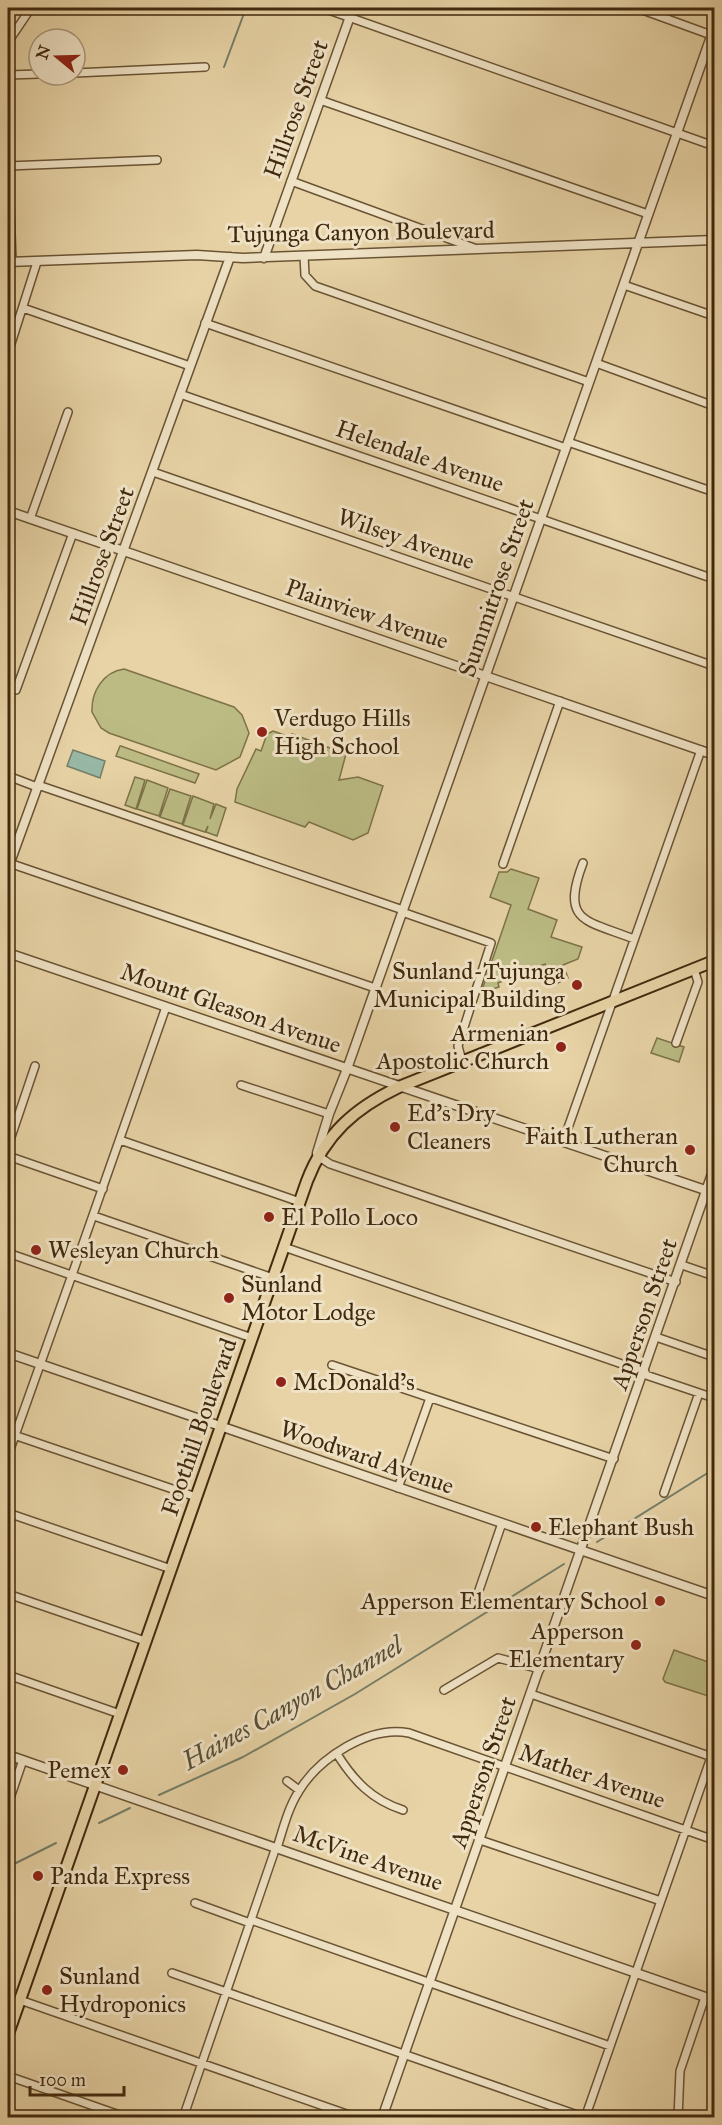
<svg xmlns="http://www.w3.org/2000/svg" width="722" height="2125" font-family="'IM FELL Great Primer',serif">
	<rect width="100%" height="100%" fill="#e7d3a6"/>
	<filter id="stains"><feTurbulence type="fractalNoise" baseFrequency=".00333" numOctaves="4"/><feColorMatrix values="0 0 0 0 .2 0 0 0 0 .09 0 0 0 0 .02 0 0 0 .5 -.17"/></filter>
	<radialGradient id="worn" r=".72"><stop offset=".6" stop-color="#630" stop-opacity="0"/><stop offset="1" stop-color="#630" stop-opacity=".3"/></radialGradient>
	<path fill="#bbbb83" stroke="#7e7248" stroke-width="1.5" d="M 124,669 L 234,707 L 242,715 L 249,733 L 240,757 L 216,770 L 109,733 L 101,728 L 92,712 C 91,692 103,672 124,669 Z
		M 273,731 L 290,737 L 292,734 L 346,754 L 339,780 L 358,777 L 383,786 L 368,833 L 353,840 L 309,822 L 305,827 L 235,802 L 237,789 L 256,749 L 261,751 L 267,734 Z
		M 120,746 L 121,746 L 199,774 L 195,783 L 116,756 Z
		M 135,777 L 145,780 L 136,809 L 125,805 Z
		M 147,780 L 168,788 L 159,816 L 137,809 Z
		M 170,789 L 191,796 L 182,824 L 160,817 Z
		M 193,796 L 214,804 L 210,819 L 216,804 L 226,808 L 217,836 L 206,832 L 208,826 L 205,832 L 183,825 Z
		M 511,869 L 539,878 L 528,909 L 557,920 L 551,937 L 582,947 L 578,959 L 563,965 L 568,978 L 554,985 L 545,964 L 498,983 L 499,987 L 481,993 L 511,905 L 490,897 L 499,872 L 507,872 Z
		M 657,1038 L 684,1047 L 679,1062 L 651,1053 Z
		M 674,1650 L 714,1664 C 715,1676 717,1689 708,1696 L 665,1682 L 663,1679 Z"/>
	<path fill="#97b8a5" stroke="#757f69" stroke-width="1.5" d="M 73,750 L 105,761 L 100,778 L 67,766 Z"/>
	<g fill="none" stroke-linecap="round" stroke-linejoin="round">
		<path stroke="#757f69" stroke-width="2" d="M 224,67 L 246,8
			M 597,1542 L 714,1469
			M 159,1795 L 243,1757 L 355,1694 L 564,1564
			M 99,1823 L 130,1808
			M 8,1867 L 56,1843"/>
		<defs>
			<path id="minor" d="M 323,8 L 714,146
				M 637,8 L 714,36
				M 8,42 L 31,8
				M 75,73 L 205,67
				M 8,75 L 39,74
				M 320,100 L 648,214
				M 8,146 L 12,262
				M 8,166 L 157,160
				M 291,181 L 474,248
				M 304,256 L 305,275 L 315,286 L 589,382
				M 624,285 L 714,316
				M 23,308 L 190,366
				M 205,323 L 566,448
				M 8,353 L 37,262
				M 596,363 L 714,406
				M 180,394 L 714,579
				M 568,442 L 714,492
				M 153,472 L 714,666
				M 30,519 L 68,412
				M 16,690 L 73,533
				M 8,776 L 37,787
				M 38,785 L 403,910
				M 9,863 L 375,988
				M 583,863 C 560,923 586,920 634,939
				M 503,864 L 560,701
				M 402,912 L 491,943 L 458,1046 L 462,1061
				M 676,1043 L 698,982 L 694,969
				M 241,1085 L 329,1114
				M 120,1140 L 300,1202
				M 563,1142 L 701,750
				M 8,1146 L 35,1066
				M 8,1156 L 103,1189
				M 318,1156 L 330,1164 L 676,1282
				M 94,1216 L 273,1278
				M 284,1247 L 645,1372
				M 8,1253 L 252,1338
				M 682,1265 L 714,1276
				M 72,1275 L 166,1007
				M 656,1337 L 714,1357
				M 332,1365 L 614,1459
				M 643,1374 L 714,1398
				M 8,1433 L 196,1497
				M 8,1455 L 72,1275
				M 398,1488 L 430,1398
				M 664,1493 L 699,1393
				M 8,1513 L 171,1569
				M 8,1594 L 145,1641
				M 477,1596 L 502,1523
				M 8,1675 L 120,1714
				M 444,1690 L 498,1658 L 540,1669
				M 531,1694 L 712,1757
				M 337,1754 C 354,1781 372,1800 403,1810
				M 287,1781 L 299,1790
				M 8,1804 L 23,1760
				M 480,1840 L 661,1901
				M 277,1848 C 283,1829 288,1808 299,1791 C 319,1758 369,1725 409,1733 L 714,1840
				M 195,1903 L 250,1923
				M 251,1920 L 610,2046
				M 172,1973 L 586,2118
				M 20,2000 L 358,2118
				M 8,2076 L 128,2118
				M 183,2118 L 276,1847
				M 585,2118 L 714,1749
				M 678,2118 L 680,2071 L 705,1997"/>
			<path id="tertiary" d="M 264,258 L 353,8
				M 8,262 L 197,255 L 243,258 L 714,240
				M 8,511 L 714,755
				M 8,868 L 230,257
				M 8,953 L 714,1193
				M 317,1153 L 329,1114 L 347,1069 L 714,28
				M 8,1353 L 714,1596
				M 8,1755 L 714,2000
				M 382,2118 L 714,1168"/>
			<path id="primary" d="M 8,2034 L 307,1181 C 325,1134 355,1108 399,1087 L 714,961"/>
		</defs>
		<use href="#minor" stroke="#6a5434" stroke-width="10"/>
		<use href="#tertiary" stroke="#6a5434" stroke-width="11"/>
		<use href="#primary" stroke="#41290e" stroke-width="14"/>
		<use href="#minor" stroke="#efe2c5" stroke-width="7"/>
		<use href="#tertiary" stroke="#efe2c5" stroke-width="8"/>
		<use href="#primary" stroke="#e7d3a6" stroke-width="10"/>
	</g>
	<g fill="#8f2418" stroke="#efe2c5" stroke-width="2">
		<circle cx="262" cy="732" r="6"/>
		<circle cx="577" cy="985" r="6"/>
		<circle cx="561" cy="1047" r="6"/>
		<circle cx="395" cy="1127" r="6"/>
		<circle cx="690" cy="1150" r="6"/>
		<circle cx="269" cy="1217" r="6"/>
		<circle cx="36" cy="1250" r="6"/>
		<circle cx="229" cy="1298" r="6"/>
		<circle cx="281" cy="1382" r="6"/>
		<circle cx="536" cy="1527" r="6"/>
		<circle cx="660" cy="1601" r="6"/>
		<circle cx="636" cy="1645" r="6"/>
		<circle cx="123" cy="1770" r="6"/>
		<circle cx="38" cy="1876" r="6"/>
		<circle cx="47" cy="1990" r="6"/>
	</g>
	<g text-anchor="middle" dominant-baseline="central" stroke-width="6" stroke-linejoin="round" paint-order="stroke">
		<g font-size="24" fill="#41290e" stroke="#efe2c5">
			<text transform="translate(296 109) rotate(-70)">Hillrose Street</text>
			<text transform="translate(361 232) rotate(-1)">Tujunga Canyon Boulevard</text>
			<text transform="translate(420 456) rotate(19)">Helendale Avenue</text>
			<text transform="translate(406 539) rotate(19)">Wilsey Avenue</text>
			<text transform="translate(102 556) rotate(-70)">Hillrose Street</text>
			<text transform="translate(496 588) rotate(-71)">Summitrose Street</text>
			<text transform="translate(367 614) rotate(19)">Plainview Avenue</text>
			<text transform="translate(231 1008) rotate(19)">Mount Gleason Avenue</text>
			<text transform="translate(644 1314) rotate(-71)">Apperson Street</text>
			<text transform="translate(199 1427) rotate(-71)">Foothill Boulevard</text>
			<text transform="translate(367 1457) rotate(19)">Woodward Avenue</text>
			<text transform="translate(483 1772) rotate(-71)">Apperson Street</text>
			<text transform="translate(592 1776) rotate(19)">Mather Avenue</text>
			<text transform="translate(368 1858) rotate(19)">McVine Avenue</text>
		</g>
		<g font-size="24" fill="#41290e" stroke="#efe2c5" text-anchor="start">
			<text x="274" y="718">Verdugo Hills<tspan x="274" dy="28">High School</tspan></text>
			<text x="565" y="971" text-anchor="end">Sunland-Tujunga<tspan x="565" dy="28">Municipal Building</tspan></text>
			<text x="549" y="1033" text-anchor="end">Armenian<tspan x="549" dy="28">Apostolic Church</tspan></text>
			<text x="407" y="1113">Ed’s Dry<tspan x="407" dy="28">Cleaners</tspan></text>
			<text x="678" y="1136" text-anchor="end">Faith Lutheran<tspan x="678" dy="28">Church</tspan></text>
			<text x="281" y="1217">El Pollo Loco</text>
			<text x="48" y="1250">Wesleyan Church</text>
			<text x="241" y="1284">Sunland<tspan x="241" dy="28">Motor Lodge</tspan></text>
			<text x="293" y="1382">McDonald's</text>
			<text x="548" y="1527">Elephant Bush</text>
			<text x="648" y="1601" text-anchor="end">Apperson Elementary School</text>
			<text x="624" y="1631" text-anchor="end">Apperson<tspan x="624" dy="28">Elementary</tspan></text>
			<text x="111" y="1770" text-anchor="end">Pemex</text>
			<text x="50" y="1876">Panda Express</text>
			<text x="59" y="1976">Sunland<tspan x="59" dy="28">Hydroponics</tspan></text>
		</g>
		<g font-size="26" font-style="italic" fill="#564d34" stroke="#efe2c5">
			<text transform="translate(292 1703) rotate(-29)">Haines Canyon Channel</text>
		</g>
	</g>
	<rect width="722" height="2125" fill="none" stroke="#e7d3a6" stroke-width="30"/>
	<rect x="9" y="9" width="704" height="2107" fill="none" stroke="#41290e" stroke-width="3"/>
	<rect x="15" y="15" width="692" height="2095" fill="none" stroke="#41290e" stroke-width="1.5"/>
	<g transform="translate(57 57) rotate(289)"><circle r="28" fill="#efe2c5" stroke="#a9987c" stroke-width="1.5"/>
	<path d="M0-4.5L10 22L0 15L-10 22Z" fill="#8f2418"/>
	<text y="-9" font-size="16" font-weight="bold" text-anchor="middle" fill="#41290e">N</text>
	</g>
	<path d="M30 2086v9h94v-9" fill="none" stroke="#41290e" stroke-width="3"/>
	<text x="39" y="2086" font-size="18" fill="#41290e" stroke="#efe2c5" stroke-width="4.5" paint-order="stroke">100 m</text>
	<rect width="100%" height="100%" filter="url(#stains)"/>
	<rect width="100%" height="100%" fill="url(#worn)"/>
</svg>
